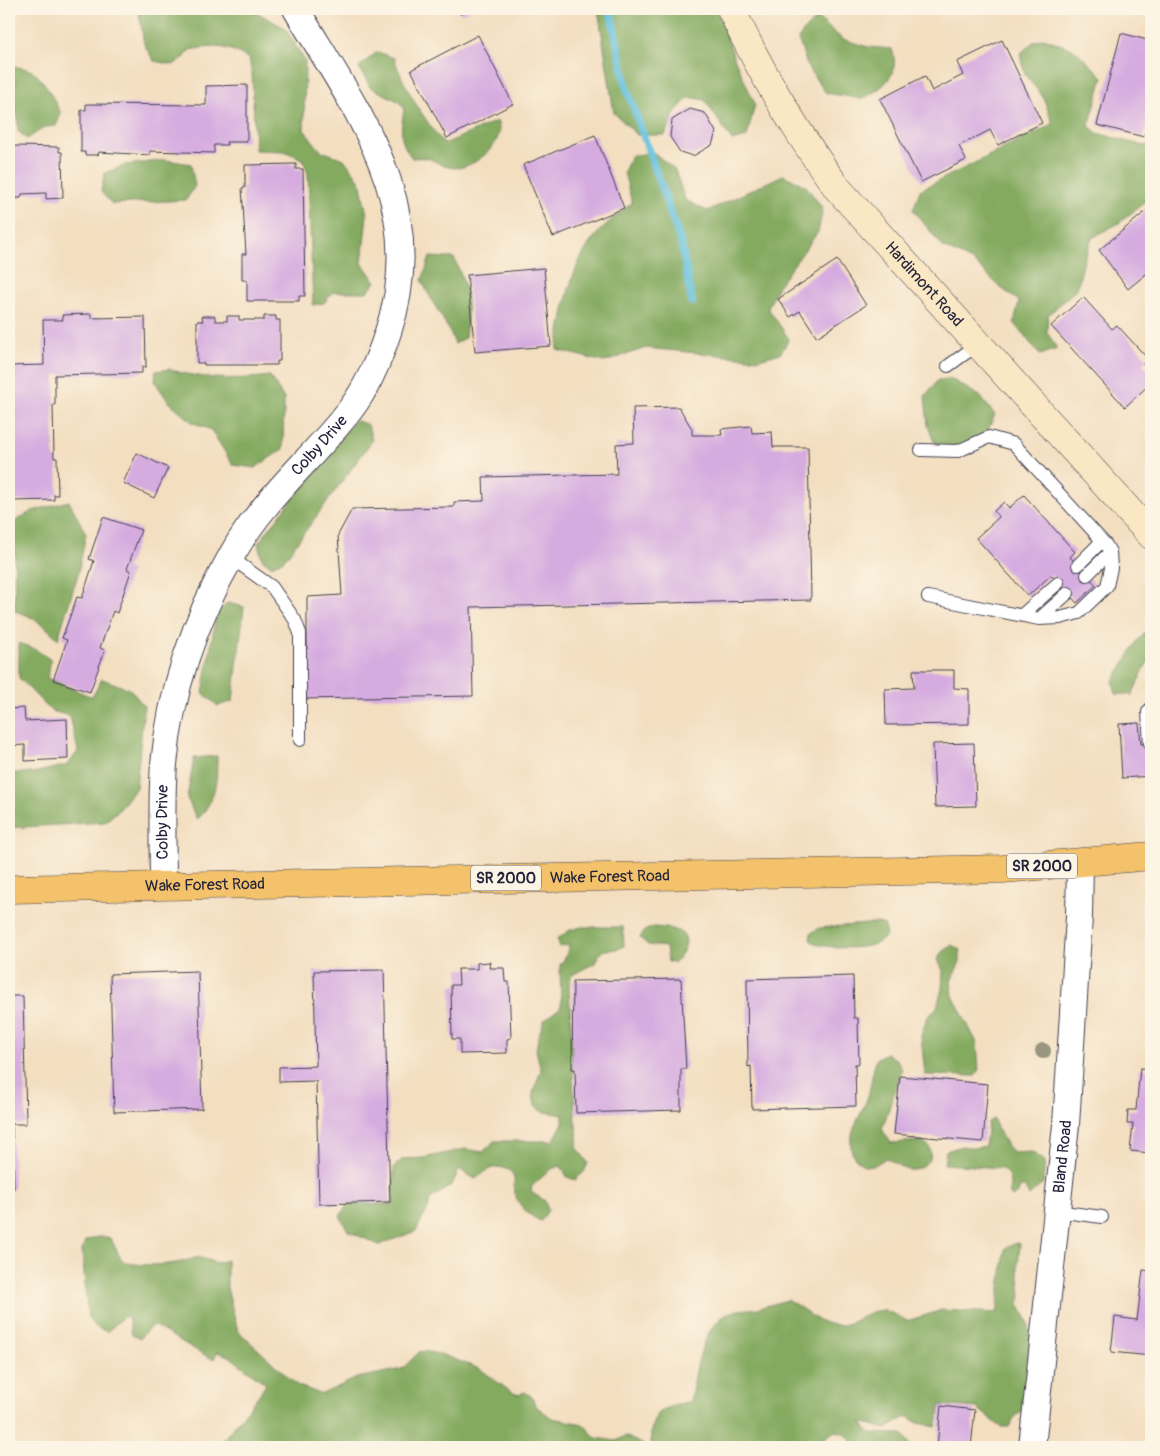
<svg xmlns="http://www.w3.org/2000/svg" width="1160" height="1456" font-family="Pangolin,sans-serif">
	<rect width="100%" height="100%" fill="#fcf5e5"/>
	<filter id="ink" filterUnits="userSpaceOnUse"><feTurbulence type="fractalNoise" baseFrequency=".02" numOctaves="2"/><feDisplacementMap in="SourceGraphic" scale="10" xChannelSelector="R" yChannelSelector="G"/><feConvolveMatrix kernelMatrix="1 2 1 2 8 2 1 2 1" color-interpolation-filters="sRGB"/></filter>
	<filter id="wash" filterUnits="userSpaceOnUse"><feTurbulence type="fractalNoise" baseFrequency=".0096" numOctaves="4" result="noise"/><feDisplacementMap in="SourceGraphic" scale="20" xChannelSelector="R" yChannelSelector="G"/><feGaussianBlur stdDeviation="1.12" result="paint"/><feColorMatrix in="noise" values="0 0 0 0 0 0 0 0 0 0 0 0 0 0 0 0 0 1.4 0 .05"/><feComposite in="paint" operator="in"/></filter>
	<g filter="url(#wash)">
		<rect width="100%" height="100%" fill="#f3dec0"/>
		<path fill="#84aa60" stroke="#53664e" d="M 141,9 L 256,9 L 258,13 L 285,28 L 305,61 L 304,130 L 321,151 L 344,159 L 360,181 L 367,215 L 362,263 L 376,282 L 367,292 L 333,292 L 324,303 L 313,305 L 308,174 L 303,159 L 284,151 L 255,150 L 252,73 L 249,59 C 224,44 217,46 189,50 L 185,57 L 173,65 L 154,61 L 144,44 L 139,12 Z
			M 598,9 L 717,9 L 735,60 L 755,104 L 747,137 L 732,141 L 705,100 L 689,97 L 676,111 L 665,135 L 637,135 L 614,113 Z
			M 818,18 L 842,39 L 868,47 L 892,49 C 901,75 883,88 862,99 L 826,93 L 808,68 L 798,39 L 806,28 Z
			M 1044,38 L 1075,50 L 1103,77 L 1089,126 L 1097,133 L 1144,146 L 1151,144 L 1151,197 L 1119,223 L 1092,238 L 1084,260 L 1077,289 L 1048,315 L 1047,332 L 1057,349 L 1040,355 L 1014,323 L 1019,301 L 1001,288 L 974,262 L 943,247 L 913,210 L 920,190 L 1053,124 L 1043,97 L 1025,75 L 1020,54 L 1032,43 Z
			M 377,52 L 394,58 C 405,90 423,117 444,144 L 497,121 C 498,124 500,130 499,133 C 496,151 466,173 449,167 C 430,162 435,156 412,158 C 398,140 401,130 404,108 L 398,101 L 370,87 L 359,67 Z
			M 9,65 C 15,67 26,68 32,71 C 45,80 55,101 61,114 L 56,126 L 45,127 L 27,139 L 18,131 L 18,120 L 13,105 L 9,103 Z
			M 653,152 L 675,170 L 685,200 L 707,211 L 783,175 L 806,186 L 823,209 L 818,232 L 778,286 L 768,308 L 789,339 L 781,353 L 759,359 L 646,348 L 604,362 L 557,350 C 563,314 568,274 590,243 C 601,227 617,215 632,203 L 624,172 L 631,156 Z
			M 166,160 L 191,164 L 195,186 L 186,200 L 112,204 L 101,192 L 105,173 L 126,165 Z
			M 430,257 L 454,258 C 469,291 469,303 465,338 L 455,344 C 446,321 432,303 422,281 Z
			M 169,369 C 201,380 237,380 270,376 L 284,399 L 283,449 L 255,468 L 233,465 L 211,430 L 192,422 L 169,402 L 155,382 L 156,371 Z
			M 951,379 L 980,396 L 995,415 L 981,445 L 970,454 L 934,442 L 928,426 L 925,396 L 938,380 Z
			M 355,420 L 368,425 L 372,441 L 284,560 L 271,566 L 262,559 L 258,543 Z
			M 69,501 L 86,534 L 78,574 L 58,639 C 45,626 34,616 15,611 L 14,522 L 32,511 Z
			M 227,603 L 244,607 L 233,701 L 218,706 L 203,693 L 216,616 Z
			M 1151,628 L 1151,662 L 1147,663 L 1132,695 L 1116,694 L 1113,681 L 1138,640 Z
			M 19,643 L 35,649 L 51,660 L 47,678 L 92,697 L 102,679 L 130,689 L 144,706 L 136,788 L 119,810 L 105,822 L 9,828 L 9,773 L 33,773 L 68,765 L 78,751 L 70,716 L 51,711 L 19,678 Z
			M 217,756 C 217,782 216,800 197,820 L 187,798 L 194,758 Z
			M 878,923 L 884,925 C 900,954 821,951 810,940 L 811,933 L 819,928 Z
			M 582,927 L 623,927 L 624,946 L 618,949 L 605,950 L 598,956 L 595,963 L 572,975 L 569,983 L 575,1118 L 578,1138 L 577,1147 L 588,1163 L 584,1172 L 575,1180 L 567,1177 L 561,1166 L 551,1169 L 532,1186 L 531,1192 L 545,1201 L 548,1210 L 541,1221 C 528,1216 517,1205 514,1190 C 513,1186 515,1182 514,1178 C 512,1167 496,1165 488,1170 C 484,1172 480,1177 475,1179 L 459,1169 L 452,1185 L 429,1200 L 429,1207 L 416,1231 L 379,1245 L 348,1231 L 340,1216 L 348,1204 L 393,1204 L 394,1167 L 403,1159 L 424,1158 L 465,1149 L 483,1152 L 494,1141 L 553,1141 L 563,1123 L 563,1115 L 541,1111 L 535,1106 L 533,1093 L 541,1070 L 536,1050 L 538,1038 L 544,1020 L 561,1007 L 560,965 L 567,955 L 569,945 L 560,947 L 557,939 L 570,930 Z
			M 653,927 C 682,928 698,935 675,963 L 668,962 L 666,947 L 648,945 L 640,938 L 644,931 Z
			M 952,945 L 960,950 L 960,962 L 951,981 L 953,996 L 977,1043 L 979,1072 L 975,1076 L 925,1075 L 921,1036 L 927,1018 L 937,1007 L 942,989 L 943,970 L 938,960 L 940,954 Z
			M 886,1053 L 897,1060 L 902,1070 L 882,1129 L 891,1143 L 920,1141 L 929,1146 C 932,1154 931,1159 925,1164 C 910,1178 900,1165 886,1158 L 875,1165 L 864,1166 C 861,1163 855,1159 853,1155 C 844,1135 865,1111 869,1092 C 872,1081 872,1070 877,1058 Z
			M 993,1119 L 1007,1146 L 1014,1153 L 1032,1152 L 1045,1161 L 1043,1183 L 1029,1196 L 1025,1187 L 1020,1187 L 1018,1193 L 1012,1197 L 1009,1193 C 1011,1182 1011,1175 1001,1168 L 944,1164 L 946,1151 L 962,1146 L 976,1148 L 985,1146 L 988,1122 Z
			M 102,1236 L 111,1239 L 122,1261 C 140,1268 180,1265 197,1257 L 217,1263 L 227,1260 L 227,1288 L 238,1331 L 298,1386 L 322,1394 L 357,1378 L 402,1369 L 419,1352 L 424,1351 L 443,1355 L 480,1369 L 511,1392 L 519,1395 L 524,1392 L 531,1396 L 537,1407 L 552,1418 L 583,1424 L 596,1438 L 616,1441 L 625,1436 L 648,1447 L 216,1447 C 223,1441 264,1390 266,1384 L 229,1356 L 217,1352 L 214,1359 L 208,1357 L 153,1325 L 143,1334 L 140,1339 L 132,1335 L 128,1316 L 123,1317 L 108,1331 C 98,1330 94,1326 88,1318 L 82,1251 L 85,1241 Z
			M 1016,1243 L 1020,1244 L 1018,1268 L 1021,1296 L 1019,1304 L 1028,1322 L 1032,1340 L 1026,1407 L 1014,1418 L 1009,1427 L 1001,1427 L 977,1408 L 941,1405 L 936,1427 L 916,1422 L 908,1416 L 886,1429 L 861,1422 L 870,1433 L 903,1434 L 912,1447 L 855,1447 C 849,1437 847,1433 835,1431 L 823,1439 L 819,1447 L 652,1447 C 649,1436 651,1417 663,1410 C 670,1406 682,1404 690,1401 C 697,1372 699,1330 727,1314 C 738,1308 747,1310 758,1308 C 768,1306 778,1302 788,1300 C 804,1308 819,1326 839,1325 C 846,1325 851,1322 857,1319 C 880,1306 885,1309 907,1321 L 942,1310 L 997,1313 L 1005,1248 Z"/>
		<g fill="none" stroke-linecap="round" stroke-linejoin="round">
			<path stroke="#5cbddb" stroke-width="8" d="M 610,9 L 627,89 L 681,243 L 692,302"/>
		</g>
		<g id="blocks">
			<path fill="#d6ace0" d="M 458,9 L 472,9 L 460,14 Z
				M 1121,33 L 1151,41 L 1151,123 L 1148,122 L 1144,137 L 1097,125 Z
				M 478,35 L 513,104 L 447,138 L 411,70 Z
				M 1002,40 L 1042,123 L 998,145 L 990,130 L 959,146 L 966,160 L 921,182 L 880,99 L 925,76 L 932,91 L 963,75 L 957,62 Z
				M 247,85 L 247,142 L 226,142 L 227,145 L 214,145 L 214,153 L 150,151 L 150,155 L 99,152 L 98,155 L 85,155 L 85,152 L 81,152 L 81,110 L 86,110 L 86,104 L 206,105 L 206,86 Z
				M 690,109 L 705,113 L 716,132 L 712,145 L 693,156 L 680,152 L 670,137 L 672,120 Z
				M 595,135 L 624,208 L 553,237 L 523,165 Z
				M 16,146 L 59,147 L 59,152 L 62,152 L 63,198 L 46,199 L 46,193 L 22,194 L 21,198 L 9,198 L 9,147 Z
				M 296,164 L 296,169 L 303,169 L 305,296 L 299,296 L 299,301 L 247,301 L 247,280 L 242,280 L 242,254 L 246,254 L 242,188 L 245,188 L 245,165 Z
				M 1151,207 L 1151,270 L 1128,289 L 1099,250 Z
				M 837,260 L 866,305 L 817,337 L 800,311 L 790,317 L 778,299 Z
				M 544,268 L 551,346 L 475,352 L 467,275 Z
				M 1083,297 L 1112,329 L 1117,325 L 1148,359 L 1143,364 L 1151,373 L 1151,383 L 1125,407 L 1051,326 Z
				M 91,314 L 91,318 L 145,317 L 146,367 L 142,367 L 142,373 L 55,375 L 55,405 L 53,405 L 54,458 L 57,458 L 58,495 L 54,495 L 54,500 L 11,501 L 9,366 L 44,365 L 43,320 L 63,320 L 62,315 Z
				M 202,316 L 215,316 L 215,321 L 227,321 L 227,316 L 239,316 L 239,320 L 264,320 L 264,316 L 276,316 L 276,320 L 280,320 L 280,361 L 277,361 L 277,365 L 204,365 L 204,363 L 197,363 L 197,321 L 203,321 Z
				M 679,407 L 692,429 L 692,435 L 722,435 L 721,429 L 751,426 L 752,433 L 772,432 L 773,447 L 808,447 L 811,600 L 471,607 L 473,696 L 303,699 L 301,649 L 307,649 L 307,597 L 342,595 L 338,535 L 352,509 L 454,507 L 454,502 L 484,501 L 483,477 L 617,474 L 616,444 L 634,443 L 633,408 Z
				M 137,453 L 168,468 L 154,498 L 123,483 Z
				M 1024,495 L 1075,552 L 1070,557 L 1096,585 L 1077,603 L 1051,575 L 1028,596 L 976,538 L 999,517 L 994,511 L 1004,502 L 1009,508 Z
				M 103,517 L 141,530 L 127,569 L 131,571 L 117,613 L 113,611 L 100,648 L 105,650 L 90,692 L 53,680 L 67,640 L 62,638 L 77,597 L 82,598 L 94,561 L 89,559 Z
				M 913,670 L 954,670 L 954,688 L 969,689 L 969,724 L 886,725 L 885,689 L 914,688 Z
				M 24,708 L 25,721 L 67,719 L 68,759 L 25,761 L 25,745 L 9,746 L 9,709 Z
				M 1139,723 L 1141,744 L 1151,743 L 1151,776 L 1122,778 L 1119,724 Z
				M 974,743 L 976,806 L 935,807 L 933,744 Z
				M 490,962 L 489,968 L 504,968 L 505,982 L 509,982 L 511,1038 L 507,1039 L 507,1053 L 460,1054 L 460,1039 L 452,1039 L 451,985 L 459,985 L 458,969 L 477,969 L 477,963 Z
				M 384,970 L 390,1202 L 319,1204 L 316,1081 L 279,1082 L 279,1067 L 316,1066 L 314,971 Z
				M 198,971 L 202,1109 L 114,1112 L 110,974 Z
				M 853,976 L 854,1018 L 858,1018 L 859,1064 L 855,1064 L 856,1106 L 752,1109 L 751,1066 L 748,1067 L 747,979 Z
				M 681,979 L 686,1069 L 681,1069 L 681,1110 L 576,1113 L 575,1069 L 572,1069 L 573,981 Z
				M 9,996 L 23,996 L 26,1120 L 26,1124 L 12,1124 L 14,1189 L 9,1189 Z
				M 1140,1068 L 1151,1069 L 1151,1153 L 1130,1151 L 1133,1124 L 1127,1124 L 1128,1110 L 1136,1110 Z
				M 900,1076 L 988,1084 L 983,1142 L 894,1134 Z
				M 1143,1270 L 1151,1271 L 1151,1356 L 1111,1352 L 1115,1317 L 1137,1320 Z
				M 941,1406 L 975,1410 L 971,1447 L 937,1447 Z"/>
		</g>
	</g>
	<g filter="url(#ink)">
		<use href="#blocks" fill-opacity="0" stroke="#413e4f" stroke-width="1"/>
		<g fill="none" stroke-linecap="round" stroke-linejoin="round">
			<defs>
				<path id="lane" d="M 948,366 L 977,345
					M 921,450 L 958,451 L 989,437 L 1014,444 L 1106,545 L 1110,552 L 1111,568 L 1107,586 L 1079,613 L 1060,618 L 1039,619 L 928,597
					M 230,557 L 272,587 L 295,620 L 300,633 L 300,740
					M 1078,565 L 1102,541
					M 1087,575 L 1110,552
					M 1023,614 L 1058,583
					M 1039,619 L 1068,593
					M 1150,743 L 1148,712 L 1151,708
					M 1151,776 L 1151,783
					M 1056,1211 L 1102,1217"/>
				<g id="street">
					<path id="s1" d="M 163,886 C 163,846 161,804 164,764 C 171,689 195,619 233,553 C 263,499 312,459 350,410 C 368,387 379,360 388,332 C 431,206 357,112 296,9"/>
					<path id="s2" d="M 1032,1447 L 1066,1125 L 1079,917 L 1080,863"/>
				</g>
				<g id="secondary">
					<path id="s3" d="M 731,9 C 761,73 796,132 838,189 L 1151,535"/>
				</g>
				<g id="primary">
					<path id="s4" d="M 9,889 L 1003,869 L 1151,856"/>
				</g>
			</defs>
			<use href="#lane" stroke="#413e4f" stroke-width="14"/>
			<use href="#street" stroke="#413e4f" stroke-width="28"/>
			<use href="#secondary" stroke="#413e4f" stroke-width="29"/>
			<use href="#primary" stroke="#413e4f" stroke-width="29"/>
			<use href="#lane" stroke="#fff" stroke-width="12"/>
			<use href="#street" stroke="#fff" stroke-width="26"/>
			<use href="#secondary" stroke="#fae7c3" stroke-width="28"/>
			<use href="#primary" stroke="#f3c26a" stroke-width="28"/>
		</g>
		<circle fill="#999680" cx="1043" cy="1051" r="8"/>
	</g>
	<g text-anchor="middle" dominant-baseline="central" stroke-width="4.5" stroke-linejoin="round" paint-order="stroke">
		<g fill="#fcf5e5" stroke="#63616e" stroke-width="1">
			<rect x="1007" y="853.5" width="70" height="25" rx="4"/>
			<rect x="471" y="865.5" width="70" height="25" rx="4"/>
		</g>
		<g font-size="15" font-weight="bold" fill="#22223b">
			<text x="1042" y="866">SR 2000</text>
			<text x="506" y="878">SR 2000</text>
		</g>
		<g font-size="16" fill="#22223b" stroke="#fcf5e5">
			<text stroke="none"><textPath href="#s3" startOffset="338">Hardimont Road</textPath></text>
			<text stroke="none"><textPath href="#s1" startOffset="484">Colby Drive</textPath></text>
			<text stroke="none"><textPath href="#s1" startOffset="64">Colby Drive</textPath></text>
			<text stroke="none"><textPath href="#s4" startOffset="601">Wake Forest Road</textPath></text>
			<text stroke="none"><textPath href="#s4" startOffset="196">Wake Forest Road</textPath></text>
			<text stroke="none"><textPath href="#s2" startOffset="292">Bland Road</textPath></text>
		</g>
	</g>
	<rect width="1160" height="1456" fill="none" stroke="#fcf5e5" stroke-width="30"/>
</svg>
